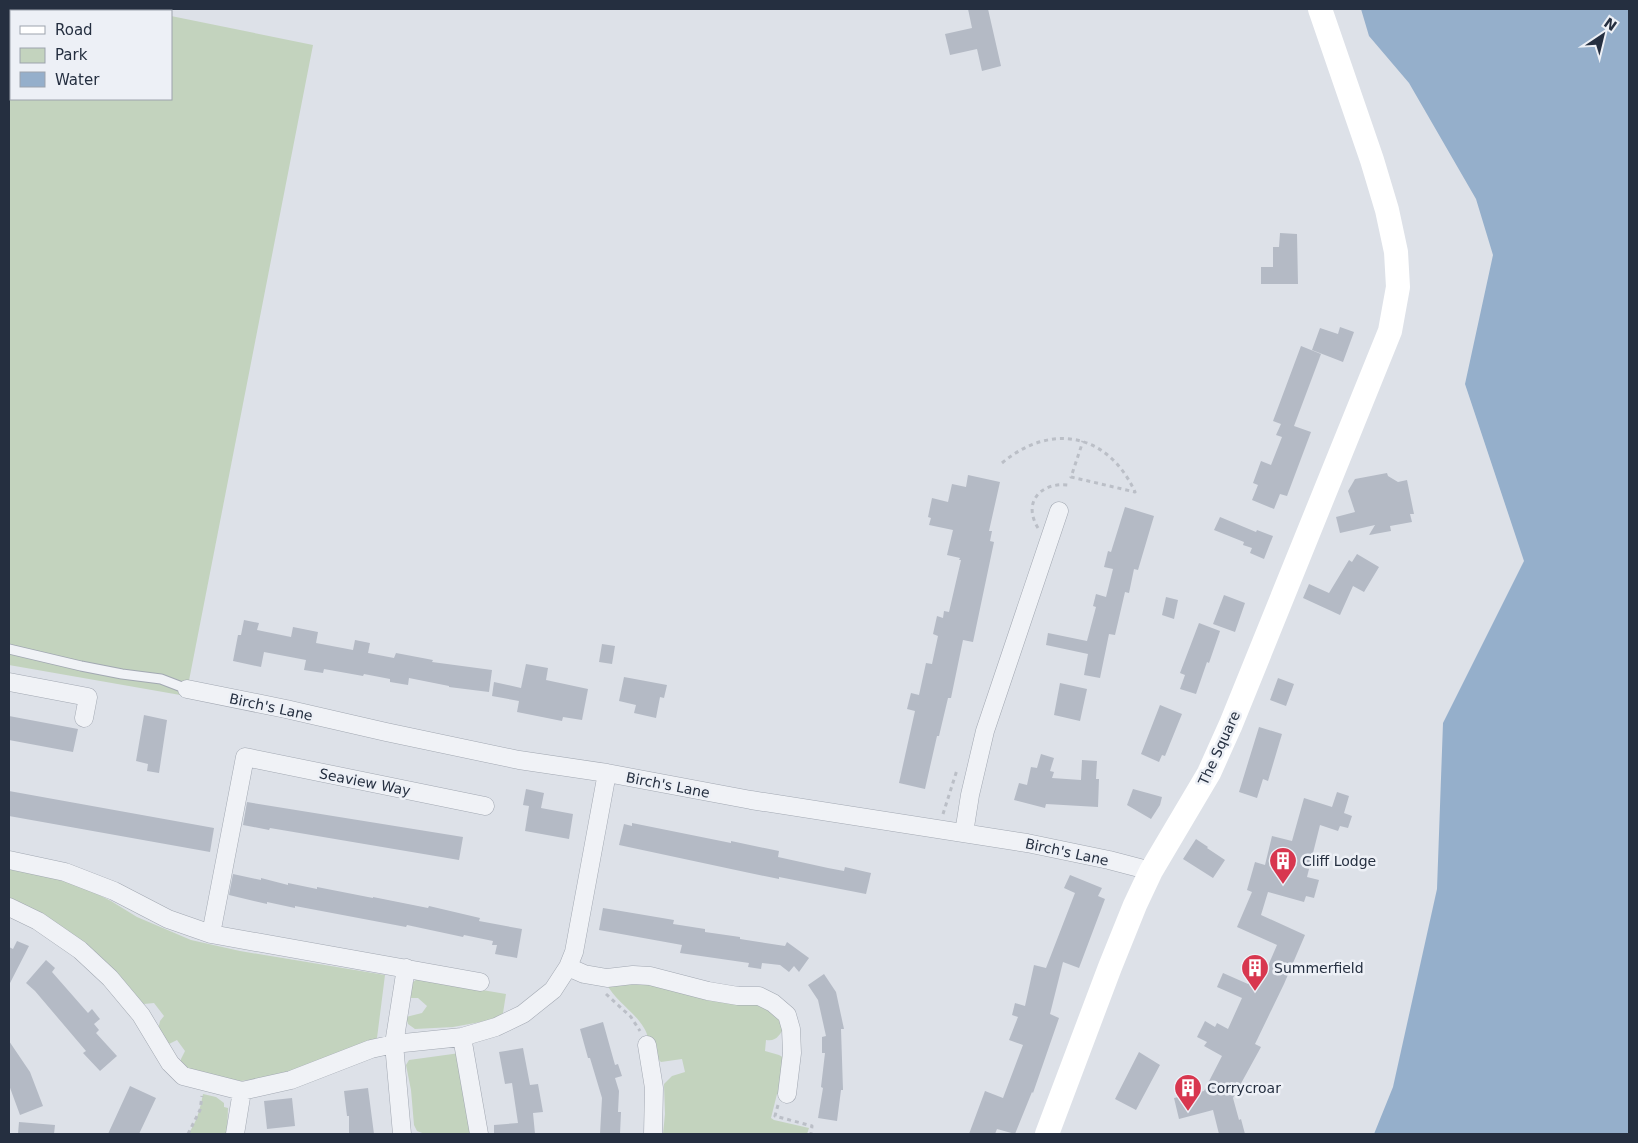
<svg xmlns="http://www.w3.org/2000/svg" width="1638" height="1143" font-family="'DejaVu Sans',sans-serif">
	<rect width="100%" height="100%" fill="#dde1e8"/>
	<path fill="#c3d3be" d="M 9,9 L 139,9 L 151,11 L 11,11 L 11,99 L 171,99 L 171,16 L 313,45 L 186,696 L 9,665 Z
		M 9,868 L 51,876 L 81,886 L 111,901 L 137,917 L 191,940 L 240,951 L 385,975 L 377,1038 L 304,1068 L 262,1078 L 241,1081 L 191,1072 L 181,1063 L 181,1059 L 185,1051 L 177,1040 L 167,1045 L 158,1030 L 160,1021 L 164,1016 L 154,1003 L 144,1004 L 138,1001 L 9,900 Z
		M 417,979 L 506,994 L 503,1013 L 497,1019 L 453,1027 L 415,1029 L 408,1024 L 406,1017 L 422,1013 L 427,1006 L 418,998 L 410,998 L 412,983 Z
		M 630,980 L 766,1004 L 785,1026 C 780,1034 777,1042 766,1040 L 765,1051 L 779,1055 L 786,1059 L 783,1094 L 777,1094 L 771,1118 L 774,1120 L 809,1128 L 807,1134 L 663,1134 L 665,1114 L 664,1084 L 672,1076 L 685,1072 L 682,1059 L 661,1062 C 659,1060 655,1057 653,1054 C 649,1046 649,1036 644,1028 C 634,1011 615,1001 606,983 Z
		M 460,1053 L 475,1134 L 425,1134 L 417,1131 L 414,1125 L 411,1090 L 406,1065 L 409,1060 Z
		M 203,1094 L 216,1097 L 224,1103 L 224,1107 L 228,1108 L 227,1134 L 188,1134 C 197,1122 200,1109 203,1094 Z"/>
	<path fill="#95afcb" d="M 1361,9 L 1629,9 L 1629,1134 L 1374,1134 L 1393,1087 L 1437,889 L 1443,723 L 1524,561 L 1465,384 L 1493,255 L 1476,199 L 1409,83 L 1369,36 Z"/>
	<path fill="#b4bac5" d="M 968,9 L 988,9 L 1001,66 L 982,71 L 977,49 L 950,55 L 945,34 L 972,28 Z
		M 1280,233 L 1297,234 L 1298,284 L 1261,284 L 1261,267 L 1273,267 L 1273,247 L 1279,247 Z
		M 1340,327 L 1354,332 L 1343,362 L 1312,350 L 1320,328 L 1338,334 Z
		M 1301,346 L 1321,354 L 1294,426 L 1311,432 L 1287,496 L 1280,494 L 1274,509 L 1252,500 L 1258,485 L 1253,483 L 1261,461 L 1271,465 L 1282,437 L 1276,435 L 1281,424 L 1273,421 Z
		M 1387,473 L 1388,476 L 1398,482 L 1407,480 L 1414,514 L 1410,514 L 1412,522 L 1390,526 L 1391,531 L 1369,535 L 1375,525 L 1340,533 L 1336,517 L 1355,512 L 1348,491 L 1355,479 Z
		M 968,475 L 1000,482 L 989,531 L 992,531 L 990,541 L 994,542 L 973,642 L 963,640 L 951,698 L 948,698 L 939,736 L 937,736 L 925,789 L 899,783 L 915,711 L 907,709 L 911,693 L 919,695 L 926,663 L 932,664 L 938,636 L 933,634 L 937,616 L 943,618 L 944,611 L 949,612 L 961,560 L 959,560 L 960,558 L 947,555 L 953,530 L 929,525 L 931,518 L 928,517 L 932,498 L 948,502 L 952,484 L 966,487 Z
		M 1125,507 L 1154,516 L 1138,570 L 1134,569 L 1129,593 L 1125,592 L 1115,635 L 1109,634 L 1100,678 L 1084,675 L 1088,654 L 1046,645 L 1048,633 L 1087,641 L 1096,607 L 1093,606 L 1096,594 L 1106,597 L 1113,569 L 1104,567 L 1108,551 L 1111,552 Z
		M 1220,517 L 1256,532 L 1257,530 L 1273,536 L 1264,559 L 1250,553 L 1252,548 L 1243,545 L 1244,542 L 1214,530 Z
		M 1357,554 L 1379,567 L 1364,592 L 1353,586 L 1340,615 L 1303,598 L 1309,584 L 1329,593 L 1349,560 L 1352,562 Z
		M 1224,595 L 1245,603 L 1235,632 L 1213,624 Z
		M 1166,597 L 1178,600 L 1174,619 L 1162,615 Z
		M 244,620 L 259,623 L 257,630 L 291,637 L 293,627 L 318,632 L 316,643 L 353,650 L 355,640 L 370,643 L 368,653 L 394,658 L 396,653 L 433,660 L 432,662 L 492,670 L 489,692 L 449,687 L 449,686 L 409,678 L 408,685 L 390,682 L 390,679 L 364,674 L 363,676 L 324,669 L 323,673 L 304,670 L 306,660 L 264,652 L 261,667 L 233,661 L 238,635 L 241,635 Z
		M 1199,623 L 1220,631 L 1209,663 L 1207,662 L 1196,694 L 1180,689 L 1185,675 L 1180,673 Z
		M 602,644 L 615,646 L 612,664 L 599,662 Z
		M 526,664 L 548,668 L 546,680 L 588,689 L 582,720 L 563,717 L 562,721 L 517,712 L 519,701 L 492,696 L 494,682 L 521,688 Z
		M 624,677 L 667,685 L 664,698 L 660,697 L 656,718 L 634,713 L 636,705 L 619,701 Z
		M 1278,678 L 1294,684 L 1286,706 L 1270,700 Z
		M 1060,683 L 1087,689 L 1080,721 L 1054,715 Z
		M 1160,705 L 1182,714 L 1165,756 L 1162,755 L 1159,762 L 1141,754 Z
		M 144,715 L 167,720 L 159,773 L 147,771 L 148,764 L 136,761 Z
		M 9,716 L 78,729 L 73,752 L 9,740 Z
		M 1259,727 L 1282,734 L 1268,781 L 1263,779 L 1257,798 L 1239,792 Z
		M 1041,754 L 1054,758 L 1050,771 L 1054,772 L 1052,778 L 1081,780 L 1082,760 L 1097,761 L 1096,779 L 1099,779 L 1098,807 L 1046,804 L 1045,808 L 1014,800 L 1019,783 L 1027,785 L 1031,767 L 1037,768 Z
		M 526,789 L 544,793 L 541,808 L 573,814 L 569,839 L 525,831 L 529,806 L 523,805 Z
		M 1133,789 L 1162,797 L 1160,805 L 1151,819 L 1127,805 Z
		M 9,791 L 214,828 L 210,852 L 9,816 Z
		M 1337,792 L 1349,796 L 1344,813 L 1352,816 L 1348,828 L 1340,826 L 1338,831 L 1320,825 L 1307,877 L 1319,880 L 1314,898 L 1306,896 L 1304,902 L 1268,892 L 1261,915 L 1305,935 L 1284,984 L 1255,1044 L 1261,1047 L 1233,1098 L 1239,1120 L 1241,1119 L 1245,1134 L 1219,1134 L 1213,1110 L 1179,1119 L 1174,1098 L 1204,1091 L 1222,1056 L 1204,1046 L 1207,1042 L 1197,1037 L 1205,1021 L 1215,1027 L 1217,1023 L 1228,1029 L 1242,998 L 1217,987 L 1223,973 L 1248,984 L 1251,975 L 1257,978 L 1259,973 L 1264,975 L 1277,945 L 1237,927 L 1252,892 L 1247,890 L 1255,862 L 1265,865 L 1272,836 L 1292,841 L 1304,798 L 1332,807 Z
		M 247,802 L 463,837 L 459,860 L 270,828 L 269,830 L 243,825 Z
		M 632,823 L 731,843 L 731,841 L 779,851 L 778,857 L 828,868 L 844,871 L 845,867 L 871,873 L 866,894 L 779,877 L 779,879 L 745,872 L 619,845 L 624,824 L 632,826 Z
		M 1196,839 L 1208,847 L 1207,848 L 1225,860 L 1213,878 L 1183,859 Z
		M 233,874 L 261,880 L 261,878 L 288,885 L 288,883 L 317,889 L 317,887 L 373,898 L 373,897 L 428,908 L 429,906 L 480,918 L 479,921 L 522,929 L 517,958 L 495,954 L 497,945 L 492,945 L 493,941 L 464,935 L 463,937 L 407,925 L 406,927 L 295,906 L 295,908 L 267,902 L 267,904 L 229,895 Z
		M 1070,875 L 1102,888 L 1098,896 L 1105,899 L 1079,968 L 1063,962 L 1050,1014 L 1059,1018 L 1033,1093 L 1032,1092 L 1015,1134 L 997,1129 L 995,1134 L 969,1134 L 985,1091 L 1003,1098 L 1023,1045 L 1009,1040 L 1018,1017 L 1012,1015 L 1015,1003 L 1025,1006 L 1034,965 L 1046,968 L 1075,893 L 1064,888 Z
		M 603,908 L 674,920 L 673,924 L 705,929 L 705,932 L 740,937 L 740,939 L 785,946 L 787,942 L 809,958 L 799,972 L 794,966 L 789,972 L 780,965 L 762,963 L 761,969 L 748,967 L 749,963 L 680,953 L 682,945 L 599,930 Z
		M 17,941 L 29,946 L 9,985 L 9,947 L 13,949 Z
		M 46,960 L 55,968 L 52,972 L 88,1013 L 92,1009 L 100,1019 L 94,1024 L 99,1030 L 96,1033 L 117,1056 L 100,1071 L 83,1053 L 86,1051 L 35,991 L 26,983 Z
		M 824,974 L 836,992 L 844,1029 L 841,1029 L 843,1090 L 841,1090 L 837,1121 L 818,1118 L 823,1088 L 821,1087 L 825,1053 L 822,1053 L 822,1037 L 826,1036 L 818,1000 L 808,985 Z
		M 603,1022 L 615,1065 L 618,1064 L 622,1076 L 615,1078 L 619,1091 L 618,1112 L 621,1112 L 620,1134 L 600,1134 L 602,1098 L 590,1058 L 588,1058 L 580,1029 Z
		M 9,1041 L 30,1072 L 43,1106 L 20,1115 L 9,1085 Z
		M 523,1048 L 530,1085 L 538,1084 L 543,1112 L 533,1113 L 535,1134 L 494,1134 L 494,1125 L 518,1123 L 512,1083 L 505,1084 L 499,1052 Z
		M 1139,1052 L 1160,1065 L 1136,1110 L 1115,1099 Z
		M 130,1086 L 156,1098 L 139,1134 L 108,1134 Z
		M 368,1088 L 374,1134 L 349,1134 L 349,1116 L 347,1116 L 344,1091 Z
		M 292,1098 L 295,1126 L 267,1129 L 264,1101 Z
		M 19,1122 L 55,1125 L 54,1134 L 18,1134 Z"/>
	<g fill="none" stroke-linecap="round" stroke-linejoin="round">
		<defs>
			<path id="lane" d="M 9,649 L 81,666 L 122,674 L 161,679 L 187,689"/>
			<path id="street" d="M 9,682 L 88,697 L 84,718
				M 187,689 L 286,709 L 386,732 L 519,760 L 607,773 L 751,800 L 1027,843 L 1109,860 L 1151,871
				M 964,833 L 970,795 L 985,731 L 1059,511
				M 9,860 L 65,872 L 114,891 L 168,919 L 211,934 L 480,982
				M 9,907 L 38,921 L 80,950 L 110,978 L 141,1015 L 170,1063 L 183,1076 L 242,1091 L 291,1080 L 371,1049 L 394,1044 L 462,1037 L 496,1027 L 523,1014 L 553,990 L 568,967 L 574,952 L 607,773
				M 211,934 L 245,757 L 485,806
				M 568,967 L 584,974 L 607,978 L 633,975 L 650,976 L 708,991 L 738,996 L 759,996 L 773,1003 L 787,1015 L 791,1029 L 792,1053 L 787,1094
				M 462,1037 L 479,1134
				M 647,1045 L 654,1088 L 653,1134
				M 235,1134 L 242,1091
				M 402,1134 L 394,1044 L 406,968"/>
		</defs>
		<use href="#lane" stroke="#a2a8b2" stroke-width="11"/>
		<use href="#street" stroke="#a2a8b2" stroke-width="19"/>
		<path stroke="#bbbfc7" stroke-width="3" stroke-dasharray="4 4" stroke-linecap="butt" d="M 1002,463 C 1051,422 1108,433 1135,492 L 1071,477 L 1083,441
			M 1038,528 C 1022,502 1041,482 1068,485
			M 943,814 L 957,770
			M 606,994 L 631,1017 L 640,1031
			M 778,1105 L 775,1116 L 812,1126 L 811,1134
			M 188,1134 L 200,1110 L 202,1096"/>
		<use href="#lane" stroke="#f0f2f6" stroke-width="9"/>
		<use href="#street" stroke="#f0f2f6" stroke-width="18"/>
		<path stroke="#fff" stroke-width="24" d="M 1047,1134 L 1110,967 L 1135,905 L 1151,871 L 1209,773 L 1231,724 L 1390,331 L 1398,287 L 1396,252 L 1387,210 L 1372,160 L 1320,9"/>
	</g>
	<defs>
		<symbol id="building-pin" viewBox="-11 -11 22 30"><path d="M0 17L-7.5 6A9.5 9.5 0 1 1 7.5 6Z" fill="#d8374f" stroke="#edf0f6"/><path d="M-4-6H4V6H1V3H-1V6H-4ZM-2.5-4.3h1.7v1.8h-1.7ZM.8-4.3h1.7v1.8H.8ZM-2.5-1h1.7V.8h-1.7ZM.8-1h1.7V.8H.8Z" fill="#fff"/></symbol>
	</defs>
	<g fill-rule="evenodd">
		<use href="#building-pin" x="1267" y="845" width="32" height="43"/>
		<use href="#building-pin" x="1239" y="952" width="32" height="43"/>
		<use href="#building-pin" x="1172" y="1072" width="32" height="43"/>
	</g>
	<g text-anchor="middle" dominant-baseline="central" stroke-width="5" stroke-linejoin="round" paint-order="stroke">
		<g font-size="14" fill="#252f40" stroke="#edf0f6">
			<text transform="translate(271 707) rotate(12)">Birch's Lane</text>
			<text transform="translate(1219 748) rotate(-65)">The Square</text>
			<text transform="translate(365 782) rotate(11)">Seaview Way</text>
			<text transform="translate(668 785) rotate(11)">Birch's Lane</text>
			<text transform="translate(1067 852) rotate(12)">Birch's Lane</text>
		</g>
		<g font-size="14" fill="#252f40" stroke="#edf0f6" text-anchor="start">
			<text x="1302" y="861">Cliff Lodge</text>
			<text x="1274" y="968">Summerfield</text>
			<text x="1207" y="1088">Corrycroar</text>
		</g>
	</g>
	<rect width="1638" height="1143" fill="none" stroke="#252f40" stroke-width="20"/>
	<rect x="10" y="10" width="162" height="90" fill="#edf0f6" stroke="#9da3ad"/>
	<rect x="20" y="26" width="25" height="8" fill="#ffffff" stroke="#9da3ad"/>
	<text x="55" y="35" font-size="15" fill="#252f40">Road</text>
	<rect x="20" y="48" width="25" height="15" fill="#c3d3be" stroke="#9da3ad"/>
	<text x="55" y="60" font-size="15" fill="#252f40">Park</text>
	<rect x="20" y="72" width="25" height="15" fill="#95afcb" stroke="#9da3ad"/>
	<text x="55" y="85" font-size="15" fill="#252f40">Water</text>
	<g transform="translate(1603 35) rotate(35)" stroke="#edf0f6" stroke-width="4" paint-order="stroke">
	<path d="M0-4L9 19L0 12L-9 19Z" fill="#252f40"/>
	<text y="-8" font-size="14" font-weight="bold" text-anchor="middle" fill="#252f40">N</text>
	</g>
</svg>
